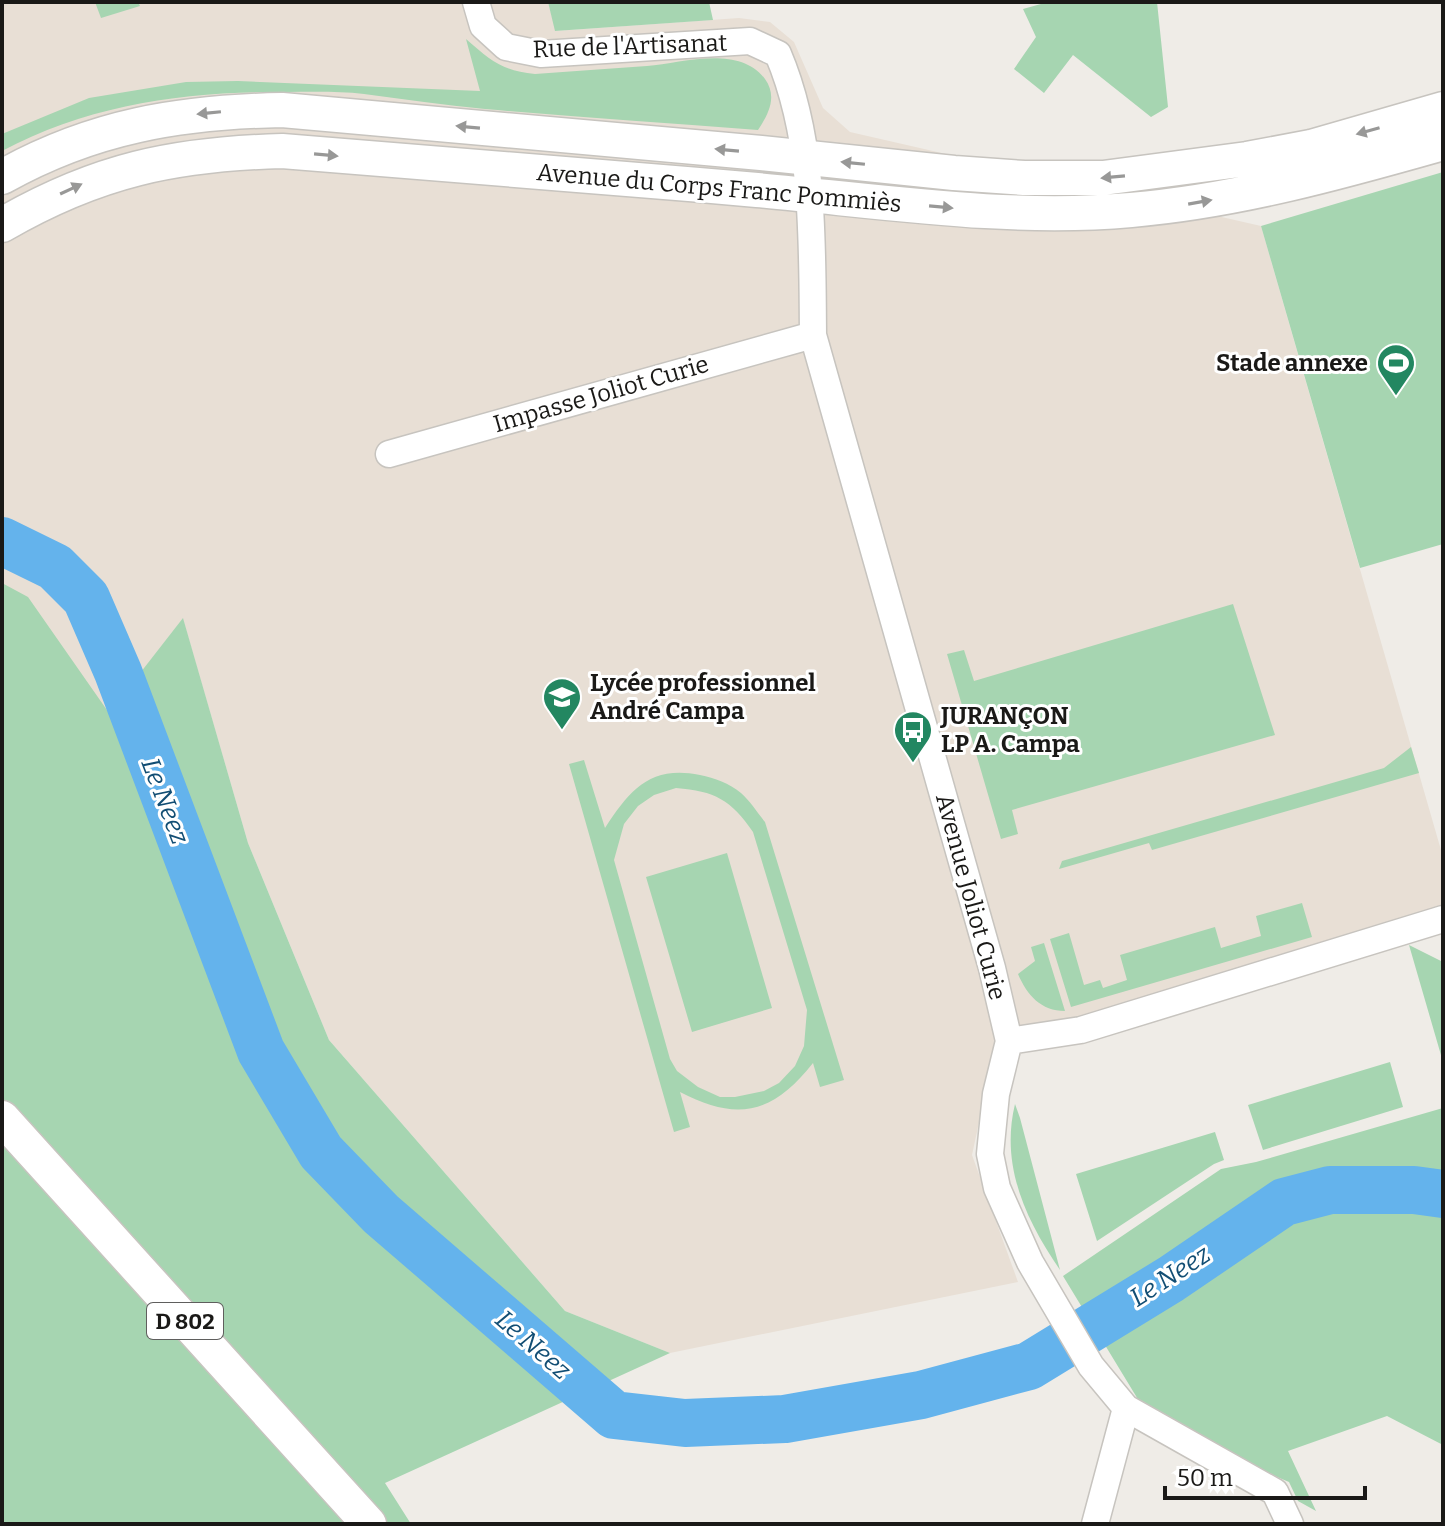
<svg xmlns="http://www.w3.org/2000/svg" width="1445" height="1526" font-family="Bitter,serif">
	<rect width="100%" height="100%" fill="#efece7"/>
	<path fill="#e8dfd5" d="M 2,2 L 548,2 L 556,31 L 739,18 L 770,22 L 794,42 L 823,108 L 850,132 L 1261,226 L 1443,857 L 1443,919 L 1081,1030 L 998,1033 L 972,1155 L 1018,1282 L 670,1353 L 565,1311 L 329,1040 L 248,843 L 183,619 L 109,714 L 2,807 Z"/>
	<path fill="#a6d5b1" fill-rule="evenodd" d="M 95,2 L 138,2 L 140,6 L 101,18 Z
		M 548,2 L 709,2 L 713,20 L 555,31 Z
		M 1048,2 L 1157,2 L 1168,107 L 1151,117 L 1073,55 L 1044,93 L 1014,69 L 1036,37 L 1023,9 Z
		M 466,39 C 490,60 502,71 535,74 C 572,71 609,69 647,66 C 682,63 739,44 765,79 C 778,97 768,115 758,130 C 667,123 576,117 485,109 C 444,105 404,99 364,94 C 338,91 311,92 285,92 C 186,91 90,104 2,151 L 2,134 L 89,98 L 186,82 L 238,81 L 480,91 Z
		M 1443,172 L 1443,544 L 1360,568 L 1261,226 Z
		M 2,583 L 28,597 L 109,713 L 183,618 L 248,843 L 329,1040 L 565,1311 L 670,1353 L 385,1483 L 411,1524 L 2,1524 Z
		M 1233,604 L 1275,735 L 1012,810 L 1018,834 L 1001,839 L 947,654 L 964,650 L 974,681 Z
		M 1411,747 L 1419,773 L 1152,850 L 1149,843 L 1059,869 L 1062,861 L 1384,768 Z
		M 584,760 L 605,828 C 630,790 650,765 700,775 C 715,778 729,783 741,793 C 750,801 757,812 765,822 L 844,1080 L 820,1087 L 813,1063 C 773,1114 737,1122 680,1092 L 690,1127 L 674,1132 L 569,764 ZM 676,788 C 715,791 731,800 753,832 L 807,1010 L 804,1046 L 795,1066 L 779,1083 L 764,1091 L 735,1097 L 720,1097 L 698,1087 L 677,1071 L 670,1059 L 614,860 L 624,824 L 638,806 L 654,795 Z
		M 727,853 L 772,1008 L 692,1032 L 646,877 Z
		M 1302,903 L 1312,937 L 1071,1007 L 1050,939 L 1069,933 L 1084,985 L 1100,980 L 1103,988 L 1127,980 L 1120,955 L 1215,927 L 1221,948 L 1261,936 L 1256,916 Z
		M 1044,943 L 1065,1011 C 1041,1011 1027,995 1018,974 L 1035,961 L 1031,947 Z
		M 1409,945 L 1443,962 L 1443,1062 Z
		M 1390,1062 L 1403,1107 L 1263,1150 L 1248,1105 Z
		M 1015,1104 L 1020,1118 L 1060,1270 C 1026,1220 1000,1166 1015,1104 Z
		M 1443,1108 L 1443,1445 L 1387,1416 L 1288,1451 L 1316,1511 L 1298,1501 L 1289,1482 L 1253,1467 L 1139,1401 L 1063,1276 L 1221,1169 L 1256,1162 Z
		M 1215,1132 L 1224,1160 L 1214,1164 L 1097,1241 L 1076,1174 Z"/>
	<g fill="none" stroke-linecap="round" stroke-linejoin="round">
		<path stroke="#64b3ec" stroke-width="48" d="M 2,541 L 55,567 L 86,598 L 118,672 L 261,1051 L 321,1152 L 381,1214 L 614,1415 L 685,1423 L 785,1419 L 921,1395 L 1029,1366 L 1171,1279 L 1284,1202 L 1330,1190 L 1414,1190 L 1443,1194"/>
		<defs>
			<path id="minor" d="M 476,2 L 483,26 L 506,47 L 541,54 L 750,41 L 778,54 C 815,141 812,242 813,335 L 992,968 L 1009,1041 L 996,1094 L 990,1154 L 997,1188 L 1030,1262 L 1091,1366 L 1126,1408 L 1275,1492 L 1290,1524
				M 389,454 L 813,335
				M 1009,1041 L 1081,1030 L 1443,919
				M 1095,1524 L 1126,1408"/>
			<path id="major" d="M 2,177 C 93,126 180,112 282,110 L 761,153 L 954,173 L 1024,178 L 1103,178 L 1247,159 L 1311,147 L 1443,109
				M 2,225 C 97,170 174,154 282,151 C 441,164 599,176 757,190 C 881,201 1007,221 1131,210 C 1237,201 1341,172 1443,143
				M 2,1118 L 369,1524"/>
		</defs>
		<use href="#minor" stroke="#c7c4bf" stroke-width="29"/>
		<use href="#major" stroke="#c7c4bf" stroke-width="37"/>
		<use href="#minor" stroke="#fff" stroke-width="26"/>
		<use href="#major" stroke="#fff" stroke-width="34"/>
	</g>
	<defs><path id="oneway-solid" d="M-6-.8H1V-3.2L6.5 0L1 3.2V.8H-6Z" transform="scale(2)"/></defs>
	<g fill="#989897">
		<use href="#oneway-solid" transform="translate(209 113) rotate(174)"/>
		<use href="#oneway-solid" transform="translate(468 127) rotate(-175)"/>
		<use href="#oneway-solid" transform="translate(1368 131) rotate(164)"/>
		<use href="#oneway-solid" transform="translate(727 150) rotate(-175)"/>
		<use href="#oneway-solid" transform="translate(326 155) rotate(5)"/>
		<use href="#oneway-solid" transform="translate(853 163) rotate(-174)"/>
		<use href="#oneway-solid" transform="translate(1113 177) rotate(175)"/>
		<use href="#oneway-solid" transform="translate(71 189) rotate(-25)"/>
		<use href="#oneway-solid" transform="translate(1200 202) rotate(-10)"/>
		<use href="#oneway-solid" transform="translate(941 207) rotate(5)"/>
	</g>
	<defs>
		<symbol id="stadium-pin" viewBox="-11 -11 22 30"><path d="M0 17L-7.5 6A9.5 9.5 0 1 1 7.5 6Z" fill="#238761" stroke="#fff"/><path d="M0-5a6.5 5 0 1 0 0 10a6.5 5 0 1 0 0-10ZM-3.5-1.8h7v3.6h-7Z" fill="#fff"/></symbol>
		<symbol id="school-pin" viewBox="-11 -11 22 30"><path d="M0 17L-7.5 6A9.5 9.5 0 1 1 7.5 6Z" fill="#238761" stroke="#fff"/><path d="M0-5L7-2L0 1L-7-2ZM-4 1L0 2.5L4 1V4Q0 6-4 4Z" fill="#fff"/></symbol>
		<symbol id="bus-pin" viewBox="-11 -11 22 30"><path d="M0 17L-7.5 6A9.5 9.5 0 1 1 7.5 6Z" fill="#238761" stroke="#fff"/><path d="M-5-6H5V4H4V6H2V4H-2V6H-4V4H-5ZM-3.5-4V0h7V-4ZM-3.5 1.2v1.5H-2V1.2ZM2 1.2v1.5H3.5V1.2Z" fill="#fff"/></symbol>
	</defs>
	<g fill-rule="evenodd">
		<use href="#stadium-pin" x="1374" y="341" width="44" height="60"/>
		<use href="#school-pin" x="540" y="675" width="44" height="60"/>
		<use href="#bus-pin" x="891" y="708" width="44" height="60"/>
	</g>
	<g text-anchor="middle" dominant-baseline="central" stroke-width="6" stroke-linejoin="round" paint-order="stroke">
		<rect fill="#fff" stroke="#5f5e5d" stroke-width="2" x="147" y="1303" width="76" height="36" rx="6"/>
		<g font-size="22" font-weight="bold" fill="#1a1917">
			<text x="185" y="1321">D 802</text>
		</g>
		<g font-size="24" fill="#1a1917" stroke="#fff">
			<text transform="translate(630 46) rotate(-2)">Rue de l'Artisanat</text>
			<text transform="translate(719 188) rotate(5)">Avenue du Corps Franc Pommiès</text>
			<text transform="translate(601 394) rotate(-16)">Impasse Joliot Curie</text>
			<text transform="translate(971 897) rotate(75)">Avenue Joliot Curie</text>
		</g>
		<g font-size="24" font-weight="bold" fill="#1a1917" stroke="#fff" text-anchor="start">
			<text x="1368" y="363" text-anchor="end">Stade annexe</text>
			<text x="590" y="683">Lycée professionnel<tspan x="590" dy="28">André Campa</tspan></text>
			<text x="941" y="716">JURANÇON<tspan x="941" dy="28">LP A. Campa</tspan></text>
		</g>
		<g font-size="26" font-style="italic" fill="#124e74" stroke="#fff">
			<text transform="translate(165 801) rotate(69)">Le Neez</text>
			<text transform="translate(1170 1276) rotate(-33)">Le Neez</text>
			<text transform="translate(533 1345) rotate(41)">Le Neez</text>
		</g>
	</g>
	<rect width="1445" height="1526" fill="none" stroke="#1a1917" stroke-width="8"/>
	<path d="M1165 1486v12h200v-12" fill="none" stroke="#1a1917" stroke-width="4"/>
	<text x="1177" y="1486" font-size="24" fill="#1a1917" stroke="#ffffff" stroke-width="6" paint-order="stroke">50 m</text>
</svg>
